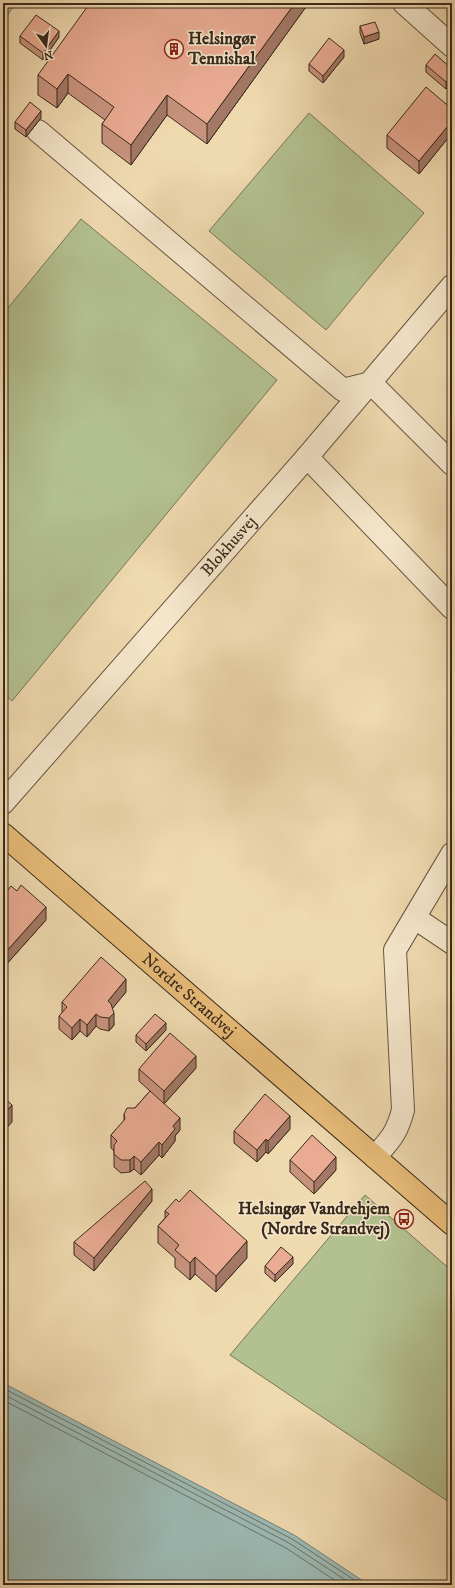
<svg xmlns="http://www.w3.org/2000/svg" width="455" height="1588" font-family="'IM FELL DW Pica',serif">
	<rect width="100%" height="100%" fill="#efd9af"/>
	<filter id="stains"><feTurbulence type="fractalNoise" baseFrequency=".005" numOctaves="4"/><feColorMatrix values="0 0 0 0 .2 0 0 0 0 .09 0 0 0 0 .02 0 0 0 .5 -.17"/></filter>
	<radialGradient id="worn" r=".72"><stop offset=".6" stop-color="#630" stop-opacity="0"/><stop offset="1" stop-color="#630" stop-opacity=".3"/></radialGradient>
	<path fill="#b3c08f" stroke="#767556" d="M 3,3 L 16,3 L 3,21 Z
		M 309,113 L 424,213 L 374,272 L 326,330 L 209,231 Z
		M 81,219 L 277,380 L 12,701 L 3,693 L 3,314 Z
		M 365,1195 L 452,1271 L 452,1504 L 230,1355 Z"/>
	<path fill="#9cb9b3" stroke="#748077" d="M 3,1383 L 294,1535 L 369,1585 L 3,1585 Z"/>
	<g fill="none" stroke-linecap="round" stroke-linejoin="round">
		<path stroke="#6a7268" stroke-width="1" d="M 3,1388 L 292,1539 L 362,1585
			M 3,1394 L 289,1543 L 353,1585
			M 3,1400 L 286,1548 L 342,1585"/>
		<defs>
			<g id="minor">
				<path d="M 404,3 L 452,46"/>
				<path d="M 38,131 L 343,390 L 371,383 L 452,464"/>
				<path d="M 307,457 L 452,608"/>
				<path id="s1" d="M 3,803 L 307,457 L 452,286"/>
				<path d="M 415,918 L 452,943"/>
				<path d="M 375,1157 C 391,1139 397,1133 403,1110 L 395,950 L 452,854"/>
			</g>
			<g id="major">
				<path id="s2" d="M 3,834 L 452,1224"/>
			</g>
		</defs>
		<use href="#minor" stroke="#665641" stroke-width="24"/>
		<use href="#major" stroke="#392a1c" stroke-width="24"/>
		<use href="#minor" stroke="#f5e6cb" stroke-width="22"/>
		<use href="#major" stroke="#e8bc78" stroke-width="22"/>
	</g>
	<path fill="#c8937e" stroke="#392a1c" d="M 308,3 L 308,4 L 207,144 L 167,115 L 131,165 L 102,143 L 102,124 L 105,120 L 68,93 L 57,108 L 38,95 L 38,75 Z
		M 354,3 L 363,3 L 360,7 Z
		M 360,26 L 379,39 L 364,44 L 360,33 Z
		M 20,36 L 59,37 L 43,60 L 20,43 Z
		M 344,57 L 323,83 L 309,71 L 309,64 Z
		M 426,65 L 452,69 L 446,89 L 426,72 Z
		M 452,109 L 452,133 L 419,174 L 387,148 L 387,135 Z
		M 41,118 L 26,137 L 15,129 L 15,122 Z
		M 3,896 L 46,920 L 4,967 L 3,966 Z
		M 126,992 L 112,1008 L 114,1025 L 109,1031 L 100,1029 L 96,1026 L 87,1037 L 80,1031 L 72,1040 L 59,1029 L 59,1016 L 62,1013 L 62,1002 Z
		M 166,1030 L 146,1051 L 136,1042 L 136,1035 Z
		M 196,1068 L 164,1104 L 180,1130 L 175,1136 L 175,1141 L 162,1158 L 159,1155 L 141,1175 L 134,1169 L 130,1172 L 121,1173 L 114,1167 L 114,1151 L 111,1148 L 111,1135 L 124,1121 L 124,1114 L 135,1108 L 150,1091 L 139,1081 L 139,1069 Z
		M 290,1129 L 268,1154 L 266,1152 L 257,1162 L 234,1143 L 234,1131 Z
		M 290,1160 L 336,1170 L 314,1194 L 290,1172 Z
		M 152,1201 L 94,1271 L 74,1255 L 74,1242 Z
		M 165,1211 L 247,1258 L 216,1292 L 195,1274 L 190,1280 L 175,1267 L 175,1258 L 158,1243 L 158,1226 L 165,1218 Z
		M 293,1264 L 275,1282 L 265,1273 L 265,1266 Z"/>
	<path fill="#a37866" stroke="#392a1c" d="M 295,3 L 308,3 L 308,4 L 207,144 L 207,124 Z
		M 360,3 L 363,3 L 360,7 Z
		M 59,31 L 59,37 L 43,60 L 43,53 Z
		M 379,32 L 379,39 L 364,44 L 364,37 Z
		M 344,50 L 344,57 L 323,83 L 323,76 Z
		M 68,74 L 68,93 L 57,108 L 57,89 Z
		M 452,75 L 452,81 L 446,89 L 446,82 Z
		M 167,95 L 167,115 L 131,165 L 131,145 Z
		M 41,111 L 41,118 L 26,137 L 26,130 Z
		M 452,121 L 452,133 L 419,174 L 419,161 Z
		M 46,907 L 46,920 L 4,967 L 4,954 Z
		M 126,979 L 126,992 L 108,1014 L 108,1001 Z
		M 114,1013 L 114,1025 L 109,1031 L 109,1018 Z
		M 96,1014 L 96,1026 L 87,1037 L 87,1025 Z
		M 80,1019 L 80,1031 L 72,1040 L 72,1028 Z
		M 166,1023 L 166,1030 L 146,1051 L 146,1044 Z
		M 196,1056 L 196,1068 L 164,1104 L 164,1091 Z
		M 12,1105 L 12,1122 L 3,1132 L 3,1115 Z
		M 290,1116 L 290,1129 L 268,1154 L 268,1141 Z
		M 180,1118 L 180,1130 L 175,1136 L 175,1141 L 162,1158 L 162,1145 L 173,1126 Z
		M 266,1139 L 266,1152 L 257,1162 L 257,1150 Z
		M 159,1142 L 159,1155 L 141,1175 L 141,1162 Z
		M 134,1156 L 134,1169 L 130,1172 L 130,1160 Z
		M 336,1157 L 336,1170 L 314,1194 L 314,1182 Z
		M 152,1189 L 152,1201 L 94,1271 L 94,1258 Z
		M 247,1241 L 247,1258 L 216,1292 L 216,1276 Z
		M 195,1257 L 195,1274 L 190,1280 L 190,1263 Z
		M 293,1257 L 293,1264 L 275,1282 L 275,1275 Z"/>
	<path fill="#e9ab92" stroke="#392a1c" d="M 90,3 L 295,3 L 207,124 L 167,95 L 131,145 L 102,124 L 114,107 L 68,74 L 57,89 L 38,75 Z
		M 36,15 L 59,31 L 43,53 L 20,36 Z
		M 375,22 L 379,32 L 364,37 L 360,26 Z
		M 329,38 L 344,50 L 323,76 L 309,64 Z
		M 435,54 L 452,69 L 452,75 L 446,82 L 426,65 Z
		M 426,87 L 452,109 L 452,121 L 419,161 L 387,135 Z
		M 30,102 L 41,111 L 26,130 L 15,122 Z
		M 21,885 L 46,907 L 4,954 L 3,954 L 3,896 L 11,886 L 17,891 Z
		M 101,957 L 126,979 L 108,1001 L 111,1004 L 114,1013 L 109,1018 L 100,1017 L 96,1014 L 87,1025 L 80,1019 L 72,1028 L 59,1016 L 67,1007 L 62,1002 Z
		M 155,1014 L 166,1023 L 146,1044 L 136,1035 Z
		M 170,1033 L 196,1056 L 164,1091 L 139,1069 Z
		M 150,1091 L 180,1118 L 173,1126 L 175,1129 L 162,1145 L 159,1142 L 141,1162 L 134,1156 L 130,1160 L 121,1160 L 114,1154 L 114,1145 L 117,1141 L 111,1135 L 125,1119 L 124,1114 L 127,1108 L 135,1108 Z
		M 265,1094 L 290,1116 L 268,1141 L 266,1139 L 257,1150 L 234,1131 Z
		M 3,1097 L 12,1105 L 3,1115 Z
		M 312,1135 L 336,1157 L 314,1182 L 290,1160 Z
		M 145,1181 L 152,1189 L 94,1258 L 74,1242 Z
		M 190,1190 L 247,1241 L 216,1276 L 195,1257 L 190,1263 L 175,1250 L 179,1245 L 158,1226 L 169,1214 L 165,1211 L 176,1199 L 179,1202 Z
		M 281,1247 L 293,1257 L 275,1275 L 265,1266 Z"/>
	<defs>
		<symbol id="building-ring" viewBox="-11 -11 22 22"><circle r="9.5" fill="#f5e6cb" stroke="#8f2418" stroke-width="1.5"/><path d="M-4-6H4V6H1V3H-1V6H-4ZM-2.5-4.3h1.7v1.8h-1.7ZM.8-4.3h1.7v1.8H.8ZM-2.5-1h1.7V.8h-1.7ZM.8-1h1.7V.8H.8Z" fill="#8f2418"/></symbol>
		<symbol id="bus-ring" viewBox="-11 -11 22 22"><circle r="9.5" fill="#f5e6cb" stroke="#8f2418" stroke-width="1.5"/><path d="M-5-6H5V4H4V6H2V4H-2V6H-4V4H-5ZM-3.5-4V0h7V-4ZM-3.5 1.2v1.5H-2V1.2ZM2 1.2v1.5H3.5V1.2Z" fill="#8f2418"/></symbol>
	</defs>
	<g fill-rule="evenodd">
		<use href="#building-ring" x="163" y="38" width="22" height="22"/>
		<use href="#bus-ring" x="393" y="1208" width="22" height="22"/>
	</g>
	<g text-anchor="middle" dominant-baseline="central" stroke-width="3" stroke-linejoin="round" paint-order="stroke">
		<g font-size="17" font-weight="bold" fill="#392a1c" stroke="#f5e6cb" text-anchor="start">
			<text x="188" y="39">Helsingør<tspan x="188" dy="20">Tennishal</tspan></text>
			<text x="390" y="1209" text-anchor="end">Helsingør Vandrehjem<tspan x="390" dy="20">(Nordre Strandvej)</tspan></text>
		</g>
		<g font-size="17" fill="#392a1c" stroke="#f5e6cb">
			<text stroke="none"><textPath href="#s1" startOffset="342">Blokhusvej</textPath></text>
			<text stroke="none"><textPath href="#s2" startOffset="246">Nordre Strandvej</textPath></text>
		</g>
	</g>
	<rect width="455" height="1588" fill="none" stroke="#efd9af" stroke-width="16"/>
	<rect x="4" y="4" width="447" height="1580" fill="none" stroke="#392a1c" stroke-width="2"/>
	<rect x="8" y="8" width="439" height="1572" fill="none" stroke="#392a1c"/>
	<g transform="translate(46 46) rotate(166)" stroke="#f5e6cb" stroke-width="3" paint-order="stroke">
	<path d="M0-3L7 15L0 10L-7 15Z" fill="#392a1c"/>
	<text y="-6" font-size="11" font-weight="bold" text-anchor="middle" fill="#392a1c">N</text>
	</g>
	<rect width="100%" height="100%" filter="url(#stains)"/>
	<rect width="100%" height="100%" fill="url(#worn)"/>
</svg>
